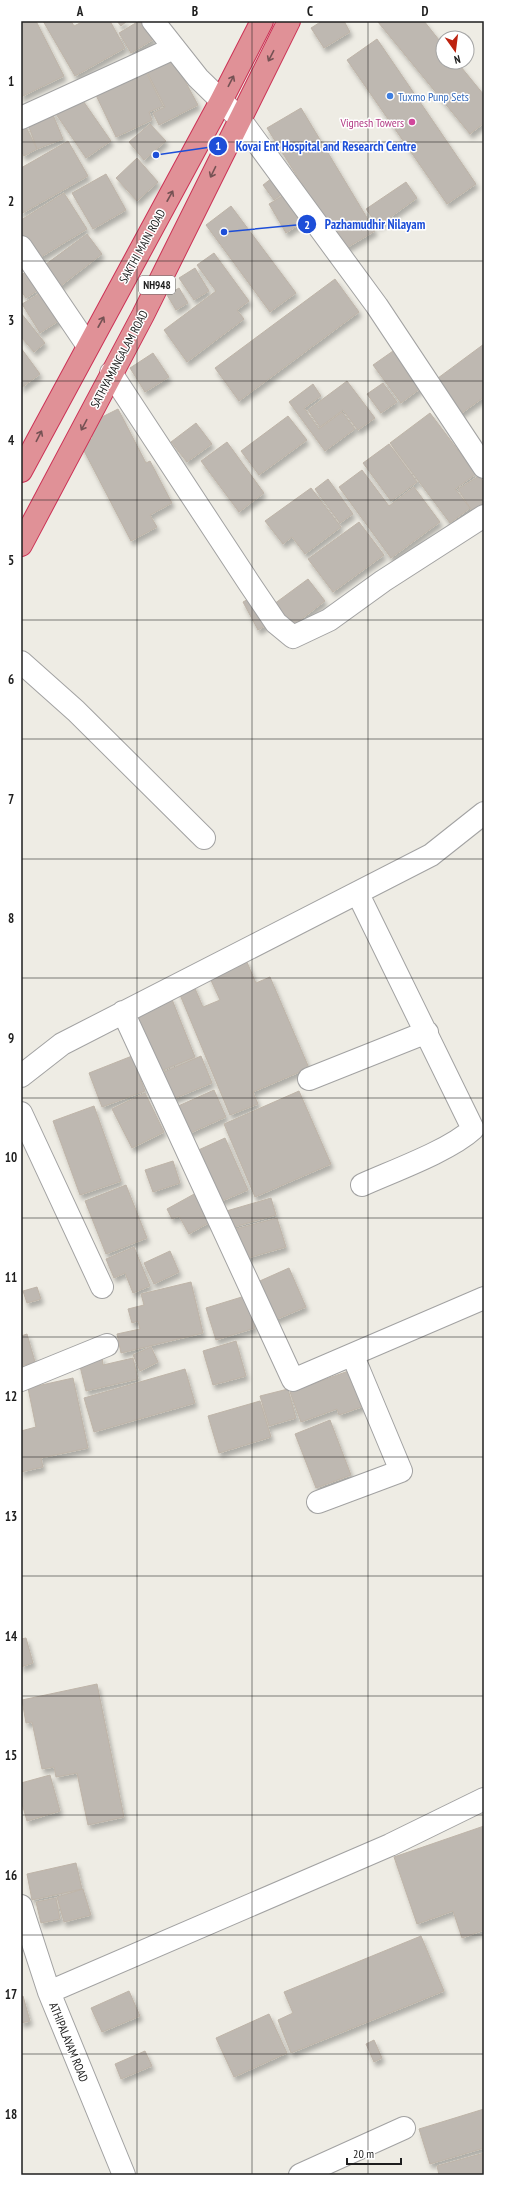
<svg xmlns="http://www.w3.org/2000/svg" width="505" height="2196" font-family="'PT Sans Narrow',sans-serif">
	<defs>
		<filter id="shadow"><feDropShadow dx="2.5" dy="4.5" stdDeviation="2" flood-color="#0004"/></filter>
	</defs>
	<rect width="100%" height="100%" fill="#eeece4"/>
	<path fill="#beb8b1" stroke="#beb4a8" filter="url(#shadow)" d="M 21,21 L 36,21 L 64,76 L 21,97 Z
		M 43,21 L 71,21 L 74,26 L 84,21 L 110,21 L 125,48 L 75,76 Z
		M 117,21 L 127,21 L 121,26 Z
		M 139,21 L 143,21 L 154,39 L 131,53 L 119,33 Z
		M 322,21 L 344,21 L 350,32 L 324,48 L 311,28 Z
		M 380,21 L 424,21 L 443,45 L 443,62 L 457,62 L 484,95 L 484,123 L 470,134 L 378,22 Z
		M 377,39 L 476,184 L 447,204 L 347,60 Z
		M 171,55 L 198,105 L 159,125 L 153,113 L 165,107 L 145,68 Z
		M 145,70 L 163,106 L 149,112 L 152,120 L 116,137 L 95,93 Z
		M 79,95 L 111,141 L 86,158 L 54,111 Z
		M 301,108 L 375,231 L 343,250 L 267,128 Z
		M 51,110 L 63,139 L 37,149 L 26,119 Z
		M 24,123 L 37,149 L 24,156 L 21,151 L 21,124 Z
		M 150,124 L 166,141 L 144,160 L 129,142 Z
		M 68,141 L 88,176 L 21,214 L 21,168 Z
		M 137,158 L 158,182 L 137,201 L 116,178 Z
		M 106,174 L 126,210 L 93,229 L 72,193 Z
		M 272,178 L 283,193 L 274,200 L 263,185 Z
		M 406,182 L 417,198 L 378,226 L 366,209 Z
		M 64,193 L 87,229 L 36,260 L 21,235 L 21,220 Z
		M 286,194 L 303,222 L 286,233 L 269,204 Z
		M 231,206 L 296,293 L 270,312 L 206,225 Z
		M 87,234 L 102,254 L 58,288 L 42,267 Z
		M 214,253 L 249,301 L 237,310 L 244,319 L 187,362 L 164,330 L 216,291 L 197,265 Z
		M 195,268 L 209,291 L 194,300 L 179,278 Z
		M 26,272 L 38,290 L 26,298 L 21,291 L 21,275 Z
		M 335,279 L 359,312 L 239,401 L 215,368 Z
		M 179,288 L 188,303 L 176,310 L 167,295 Z
		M 42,292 L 60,320 L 40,333 L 22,304 Z
		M 21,313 L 45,343 L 34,352 L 21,337 Z
		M 484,344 L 484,397 L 459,415 L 434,381 Z
		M 21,348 L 40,374 L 21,388 Z
		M 393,351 L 421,388 L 401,403 L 373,365 Z
		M 153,353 L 169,377 L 145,392 L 130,368 Z
		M 347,381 L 375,418 L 358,430 L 343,410 L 320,427 L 308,410 Z
		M 383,383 L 397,402 L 381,413 L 367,394 Z
		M 313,384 L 321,396 L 304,408 L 319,429 L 342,412 L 355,429 L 325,451 L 289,402 Z
		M 118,409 L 146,463 L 150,461 L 172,503 L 150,515 L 157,527 L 131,541 L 81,445 L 93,438 L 86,425 Z
		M 430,413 L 476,474 L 455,489 L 470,508 L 450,523 L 390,443 Z
		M 288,416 L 307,440 L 259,475 L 241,451 Z
		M 196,423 L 212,444 L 187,462 L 171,442 Z
		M 227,442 L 264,493 L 239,512 L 201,461 Z
		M 389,444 L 417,482 L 391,501 L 363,463 Z
		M 362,470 L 389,506 L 414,487 L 440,522 L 391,558 L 339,487 Z
		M 479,476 L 484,483 L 484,504 L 472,511 L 458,489 Z
		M 328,479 L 353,514 L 340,523 L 315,489 Z
		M 311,488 L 341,527 L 305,554 L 292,537 L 283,544 L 265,521 Z
		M 359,522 L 384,555 L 333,592 L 308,559 Z
		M 308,579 L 325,601 L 291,627 L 274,604 Z
		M 252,597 L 267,625 L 258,630 L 243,602 Z
		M 246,960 L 256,983 L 270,977 L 309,1068 L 253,1092 L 258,1104 L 230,1115 L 178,990 L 193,984 L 203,1007 L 220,1000 L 209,976 Z
		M 171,997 L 195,1057 L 156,1073 L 132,1013 Z
		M 132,1056 L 145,1091 L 102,1107 L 89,1073 Z
		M 201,1056 L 212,1083 L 166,1102 L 155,1076 Z
		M 214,1090 L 226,1117 L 188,1134 L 176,1107 Z
		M 299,1091 L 331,1164 L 255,1197 L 224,1124 Z
		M 145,1093 L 164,1132 L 132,1148 L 112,1109 Z
		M 94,1106 L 121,1181 L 80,1195 L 53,1121 Z
		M 225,1138 L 248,1190 L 217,1203 L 194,1152 Z
		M 173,1161 L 180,1183 L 153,1192 L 145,1170 Z
		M 126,1185 L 147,1238 L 106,1254 L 85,1201 Z
		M 196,1193 L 212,1221 L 189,1234 L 179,1216 L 172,1219 L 167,1209 Z
		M 271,1198 L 276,1215 L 227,1229 L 223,1212 Z
		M 277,1218 L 286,1247 L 241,1260 L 233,1230 Z
		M 134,1247 L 150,1286 L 133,1293 L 125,1273 L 114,1278 L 106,1259 Z
		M 170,1251 L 179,1272 L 154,1284 L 144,1263 Z
		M 289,1268 L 306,1307 L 270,1322 L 253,1284 Z
		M 191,1282 L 203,1333 L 121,1353 L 117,1334 L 140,1329 L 138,1321 L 132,1323 L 128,1309 L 144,1305 L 141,1294 Z
		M 37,1287 L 41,1299 L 27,1303 L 23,1291 Z
		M 245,1296 L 255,1328 L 216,1340 L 206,1308 Z
		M 27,1334 L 35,1362 L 21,1366 L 21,1336 Z
		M 236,1341 L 246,1376 L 213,1385 L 203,1351 Z
		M 151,1347 L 158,1362 L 140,1371 L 133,1355 Z
		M 102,1357 L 103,1365 L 133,1358 L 138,1379 L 86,1391 L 79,1362 Z
		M 185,1369 L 195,1403 L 94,1432 L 84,1398 Z
		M 354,1369 L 367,1405 L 339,1415 L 337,1409 L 301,1422 L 290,1392 Z
		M 73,1378 L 88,1448 L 41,1458 L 43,1467 L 21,1472 L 21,1431 L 36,1427 L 28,1388 Z
		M 288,1389 L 296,1418 L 269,1426 L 260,1396 Z
		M 260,1401 L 271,1437 L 219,1453 L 208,1416 Z
		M 330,1420 L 351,1475 L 316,1488 L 295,1434 Z
		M 26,1638 L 33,1663 L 21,1667 L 21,1639 Z
		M 97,1684 L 124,1817 L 88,1825 L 77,1773 L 56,1777 L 54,1767 L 42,1769 L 32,1722 L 26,1723 L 22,1700 Z
		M 50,1775 L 60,1811 L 27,1821 L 21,1800 L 21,1783 Z
		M 484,1826 L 484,1930 L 462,1938 L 453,1911 L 417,1924 L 394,1857 Z
		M 76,1863 L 82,1889 L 32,1900 L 27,1874 Z
		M 83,1889 L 91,1915 L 64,1922 L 57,1897 Z
		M 56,1898 L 60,1919 L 41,1923 L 36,1902 Z
		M 421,1936 L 444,1991 L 291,2053 L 278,2020 L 293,2013 L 284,1992 Z
		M 129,1991 L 140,2016 L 102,2032 L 91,2008 Z
		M 23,1996 L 30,2021 L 21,2023 L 21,1997 Z
		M 269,2014 L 287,2053 L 234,2077 L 216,2038 Z
		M 374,2040 L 382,2058 L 374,2062 L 366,2044 Z
		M 145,2051 L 152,2066 L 121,2079 L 115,2064 Z
		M 484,2109 L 484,2148 L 430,2164 L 419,2129 Z
		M 484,2153 L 484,2175 L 439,2175 L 437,2166 Z"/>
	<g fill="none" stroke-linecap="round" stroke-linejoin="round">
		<defs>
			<path id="minor" d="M 153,21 L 198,78 L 239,118 L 377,306 L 484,467
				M 21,118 L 174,48
				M 21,247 L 88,346
				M 111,373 L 249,583 L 276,623 L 293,637 L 329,620 L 383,581 L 484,516
				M 21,662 L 76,711 L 204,838
				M 358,894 L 473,1129 C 449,1151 393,1171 362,1185
				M 123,1012 L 293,1380 L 484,1298
				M 21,1076 L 62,1044 L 431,855 L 484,813
				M 309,1079 L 427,1032
				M 21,1113 L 102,1287
				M 21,1380 L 107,1345
				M 318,1502 L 401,1471 L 353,1356
				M 21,1906 L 49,1992 L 124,2175
				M 49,1992 L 390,1845 L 484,1799
				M 300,2175 L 404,2128"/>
			<path id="highway" d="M 21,471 L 221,101 L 262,21
				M 21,545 L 143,315 L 289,21"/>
		</defs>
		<use href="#minor" stroke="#a2a2a2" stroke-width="24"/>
		<use href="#highway" stroke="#cc3155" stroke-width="24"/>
		<use href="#minor" stroke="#fff" stroke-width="22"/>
		<use href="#highway" stroke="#e09197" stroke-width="22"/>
	</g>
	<defs><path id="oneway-shaft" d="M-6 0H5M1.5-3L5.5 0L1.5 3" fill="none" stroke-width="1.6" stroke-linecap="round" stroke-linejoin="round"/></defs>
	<g stroke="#755254">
		<use href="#oneway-shaft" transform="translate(271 56) rotate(117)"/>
		<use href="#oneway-shaft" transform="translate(231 81) rotate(-63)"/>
		<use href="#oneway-shaft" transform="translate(213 172) rotate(116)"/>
		<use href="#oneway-shaft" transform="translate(170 196) rotate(-61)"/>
		<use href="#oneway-shaft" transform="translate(101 322) rotate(-61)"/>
		<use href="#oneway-shaft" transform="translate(84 425) rotate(118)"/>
		<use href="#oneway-shaft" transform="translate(39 436) rotate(-63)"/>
	</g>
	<path fill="none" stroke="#1e1e1e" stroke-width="1" stroke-opacity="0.55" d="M 137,21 L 137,2175M 252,21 L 252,2175M 368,21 L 368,2175M 21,142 L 484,142M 21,261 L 484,261M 21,381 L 484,381M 21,500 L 484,500M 21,620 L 484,620M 21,739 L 484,739M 21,859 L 484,859M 21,978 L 484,978M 21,1098 L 484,1098M 21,1218 L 484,1218M 21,1337 L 484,1337M 21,1457 L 484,1457M 21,1576 L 484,1576M 21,1696 L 484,1696M 21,1815 L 484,1815M 21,1935 L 484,1935M 21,2054 L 484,2054"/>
	<circle fill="#3f7fe0" stroke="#fff" stroke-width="1.5" cx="390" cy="96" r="4"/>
	<circle fill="#d1479c" stroke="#fff" stroke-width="1.5" cx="412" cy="122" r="4"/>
	<g text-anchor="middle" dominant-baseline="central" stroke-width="3" stroke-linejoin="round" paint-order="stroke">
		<rect fill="#fff" stroke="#626262" stroke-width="1" x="139" y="276" width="36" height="18" rx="3"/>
		<g font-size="11" font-weight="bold" fill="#1e1e1e">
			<text x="157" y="285">NH948</text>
		</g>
		<g font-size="12" fill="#366cbe" stroke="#fff" text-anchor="start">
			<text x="398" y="96">Tuxmo Punp Sets</text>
		</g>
		<g font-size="12" fill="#b23c85" stroke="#fff" text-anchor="end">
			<text x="404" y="122">Vignesh Towers</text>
		</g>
		<g font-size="12" fill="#1e1e1e" stroke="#fff">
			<text transform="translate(142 246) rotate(-61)">SAKTHI MAIN ROAD</text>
			<text transform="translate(119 359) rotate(-62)">SATHYAMANGALAM ROAD</text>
			<text transform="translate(69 2042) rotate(68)">ATHIPALAYAM ROAD</text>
		</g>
	</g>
	<path fill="none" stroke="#1d4ed8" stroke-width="1.5" d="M156 155L218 146M224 232L307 224"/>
	<g fill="#1d4ed8" stroke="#fff" stroke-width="1.5">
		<circle cx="156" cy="155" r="4"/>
		<circle cx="224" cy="232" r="4"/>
		<circle cx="218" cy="146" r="10"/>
		<circle cx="307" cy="224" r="10"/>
	</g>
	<g font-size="12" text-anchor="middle" font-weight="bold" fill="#fff">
		<text x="218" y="150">1</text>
		<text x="307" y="229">2</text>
	</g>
	<g font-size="13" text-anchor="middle" font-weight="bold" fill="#1d4ed8" stroke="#fff" stroke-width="3" stroke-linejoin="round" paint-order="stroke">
		<text x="326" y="151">Kovai Ent Hospital and Research Centre</text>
		<text x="375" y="229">Pazhamudhir Nilayam</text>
	</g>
	<rect width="505" height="2196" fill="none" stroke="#ffffff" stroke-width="44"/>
	<g transform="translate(455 50) rotate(166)"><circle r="19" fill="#ffffff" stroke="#a5a5a5"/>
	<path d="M0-3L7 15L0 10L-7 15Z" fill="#bd220f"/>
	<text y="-6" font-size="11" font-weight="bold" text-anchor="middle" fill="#1e1e1e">N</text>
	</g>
	<path d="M347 2158v6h54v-6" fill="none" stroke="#1e1e1e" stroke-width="2"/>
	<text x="353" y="2158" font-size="12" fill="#1e1e1e" stroke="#ffffff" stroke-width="3" paint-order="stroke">20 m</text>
	<rect x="22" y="22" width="461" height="2152" fill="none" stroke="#1e1e1e" stroke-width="1.5"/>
	<g font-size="13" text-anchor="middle" font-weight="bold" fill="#1e1e1e">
		<text x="80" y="16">A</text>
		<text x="195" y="16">B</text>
		<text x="310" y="16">C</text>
		<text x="425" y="16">D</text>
		<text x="11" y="86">1</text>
		<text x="11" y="206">2</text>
		<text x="11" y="325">3</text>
		<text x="11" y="445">4</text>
		<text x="11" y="565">5</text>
		<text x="11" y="684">6</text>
		<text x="11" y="804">7</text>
		<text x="11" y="923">8</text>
		<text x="11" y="1043">9</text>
		<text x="11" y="1162">10</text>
		<text x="11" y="1282">11</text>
		<text x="11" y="1401">12</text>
		<text x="11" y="1521">13</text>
		<text x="11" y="1641">14</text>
		<text x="11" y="1760">15</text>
		<text x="11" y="1880">16</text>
		<text x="11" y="1999">17</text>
		<text x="11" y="2119">18</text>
	</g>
</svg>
